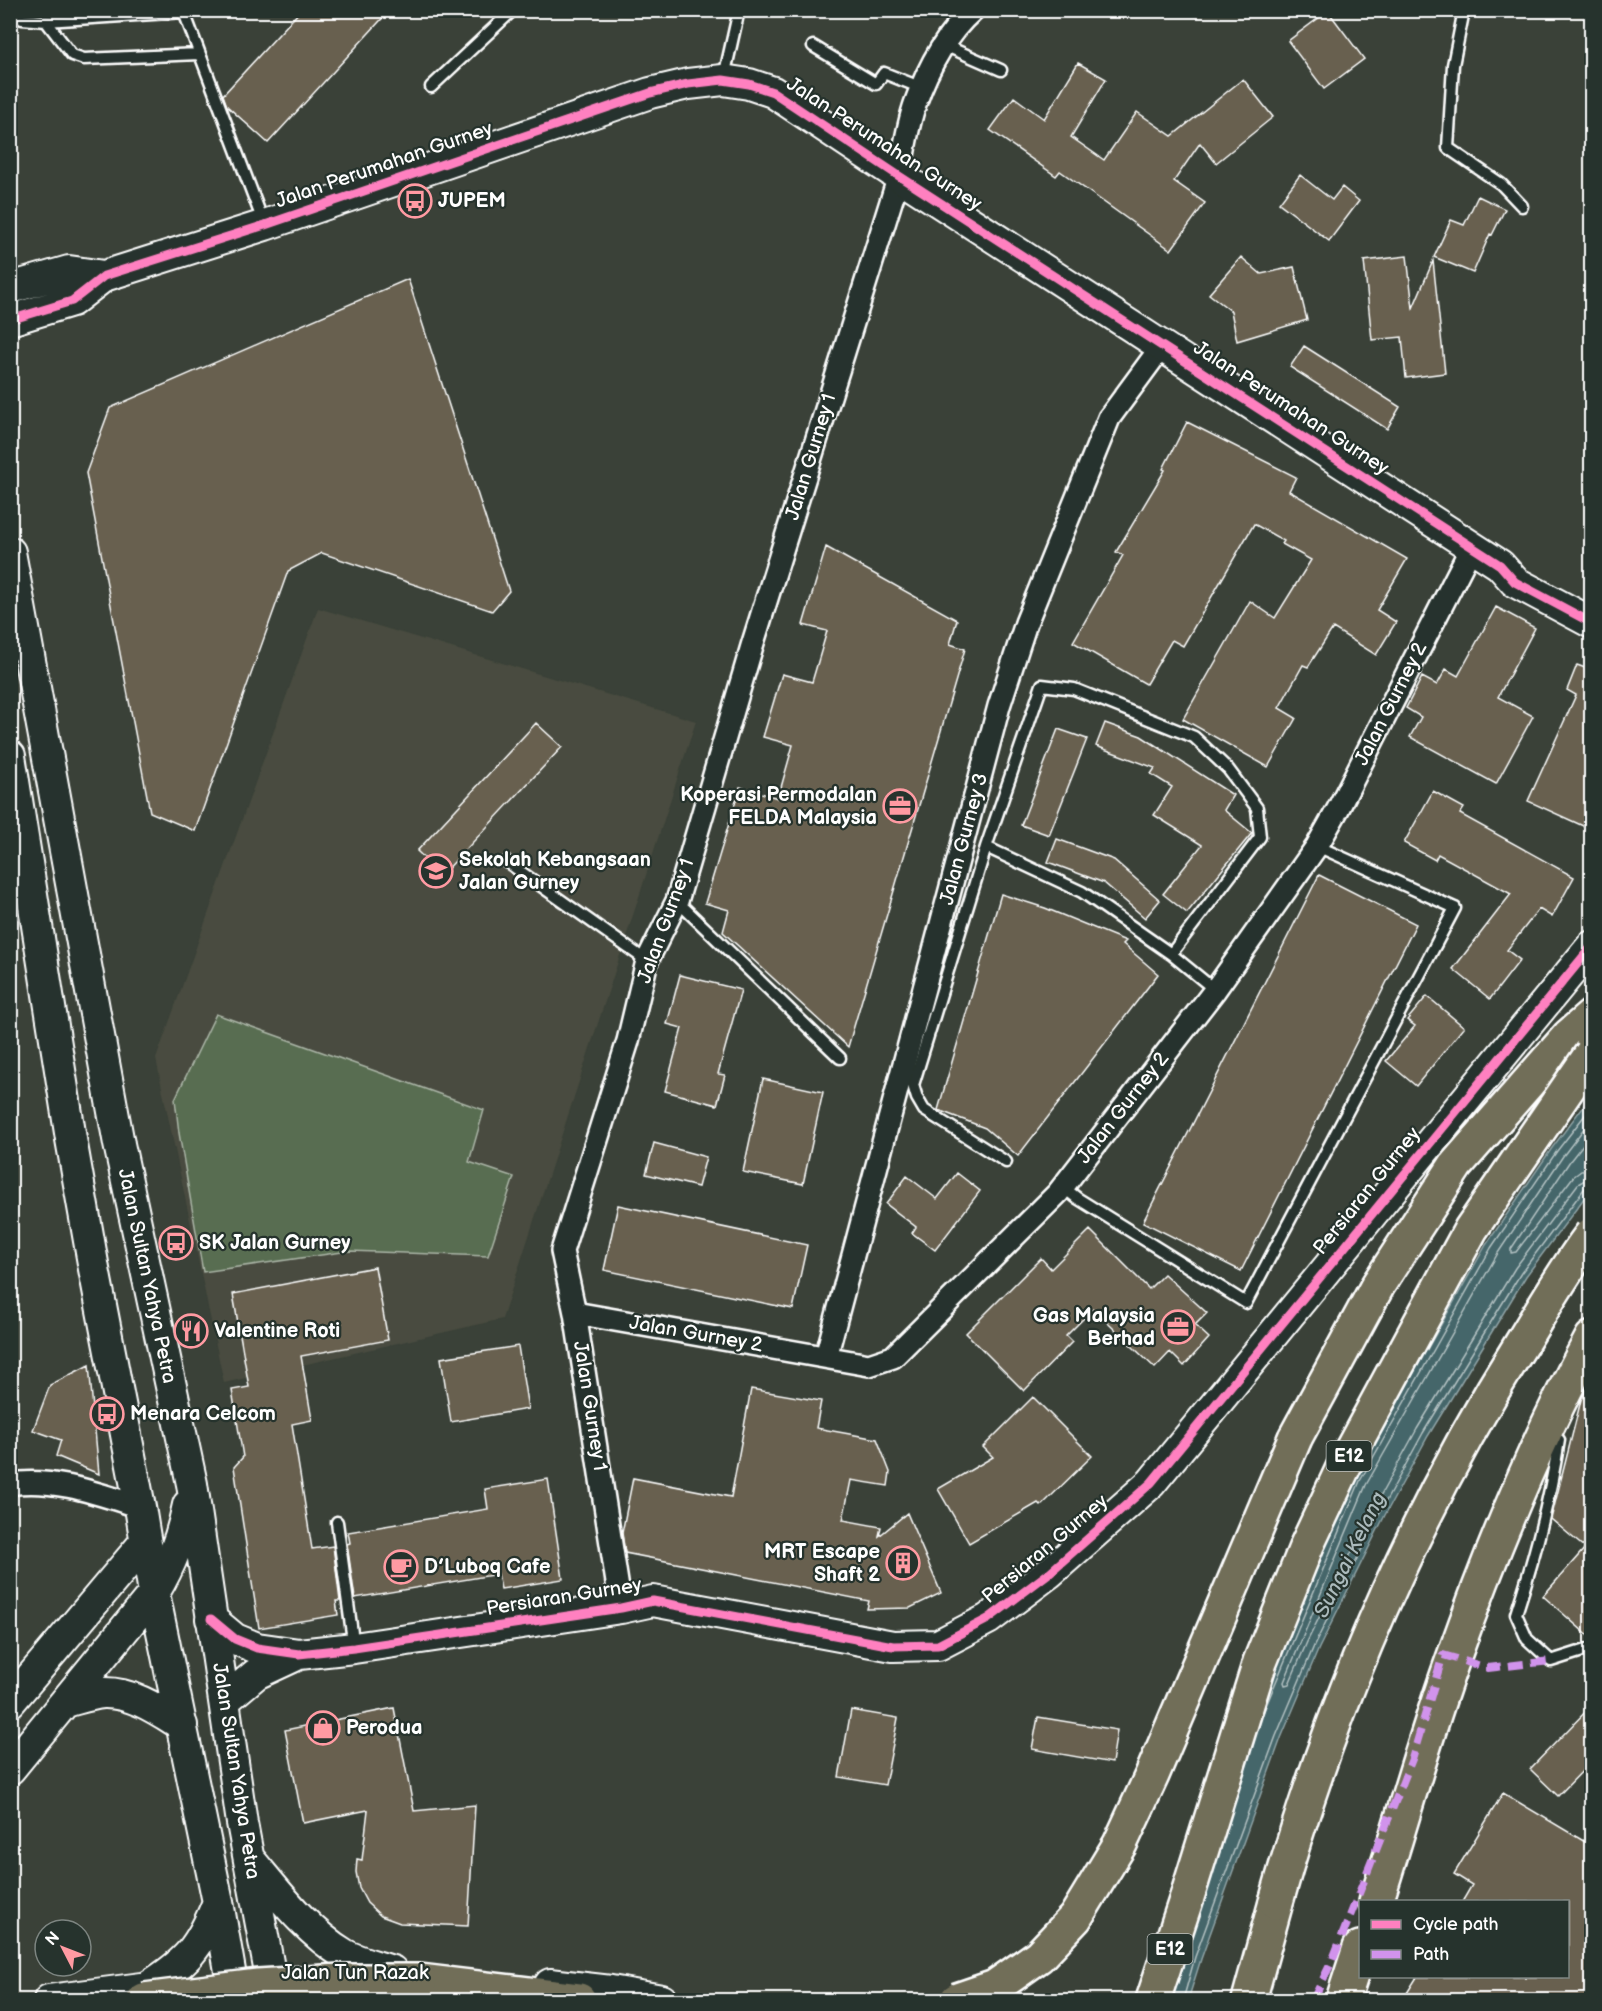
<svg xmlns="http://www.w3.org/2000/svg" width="1602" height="2011" font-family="'Balsamiq Sans',sans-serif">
	<rect width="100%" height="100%" fill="#3a4138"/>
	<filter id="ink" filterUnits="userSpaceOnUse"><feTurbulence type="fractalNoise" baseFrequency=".0167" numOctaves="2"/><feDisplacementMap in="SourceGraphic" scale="12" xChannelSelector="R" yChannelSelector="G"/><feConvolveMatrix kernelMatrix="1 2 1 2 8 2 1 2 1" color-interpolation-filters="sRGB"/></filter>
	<g filter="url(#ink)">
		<path fill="#484b3f" d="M 318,608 L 696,721 L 502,1319 L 224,1383 L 156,1059 Z"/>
		<path fill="#586d51" stroke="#acb6a8" stroke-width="1.5" d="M 216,1014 L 484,1110 L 469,1162 L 514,1177 L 488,1256 L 349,1251 L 203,1272 L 179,1133 L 175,1099 Z"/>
		<path fill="#44666a" stroke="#8fa3a6" stroke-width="1.5" d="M 1591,1096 L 1591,1189 L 1526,1276 L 1428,1436 L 1385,1515 L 1319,1648 L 1281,1738 L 1201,1959 L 1188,2000 L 1160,2000 L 1246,1739 L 1354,1479 L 1486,1245 L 1552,1148 Z"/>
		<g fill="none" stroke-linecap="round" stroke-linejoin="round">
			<path stroke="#b4c2c3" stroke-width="1.5" d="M 1592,1118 L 1563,1156 L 1498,1253 L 1366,1485 L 1284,1682 L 1285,1685 L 1289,1684 L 1307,1642 L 1373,1509 L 1417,1429 L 1515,1268 L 1578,1184 L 1585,1180 L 1592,1179
				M 1592,1133 L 1570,1161 L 1511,1249 L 1511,1253 L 1516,1252 L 1573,1177 L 1581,1171 L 1592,1170
				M 1263,1713 L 1360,1481 L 1491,1248 L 1557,1151 L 1592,1106
				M 1183,2000 L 1195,1957 L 1276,1736 L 1314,1646 L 1380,1512 L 1423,1433 L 1521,1273 L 1584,1189 L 1592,1186"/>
		</g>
		<path fill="#676150" stroke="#fff" stroke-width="1.5" d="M 301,10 L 390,10 L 268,143 L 227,106 L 223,95 Z
			M 1328,11 L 1364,59 L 1324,89 L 1288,41 Z
			M 1078,63 L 1106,79 L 1071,137 L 1104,160 L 1137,112 L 1172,136 L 1243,79 L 1273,117 L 1216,163 L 1200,143 L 1174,181 L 1205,203 L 1171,250 L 1060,171 L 1056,176 L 990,130 L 1014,97 L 1044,119 Z
			M 1300,175 L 1332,200 L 1342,187 L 1359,201 L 1329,241 L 1279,203 Z
			M 1478,196 L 1505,209 L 1492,235 L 1490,234 L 1473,273 L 1434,257 L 1451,220 L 1464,225 Z
			M 1407,256 L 1413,308 L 1433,261 L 1445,373 L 1406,378 L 1402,337 L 1372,340 L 1364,261 Z
			M 1241,257 L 1261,274 L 1294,267 L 1307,320 L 1237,341 L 1231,311 L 1209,294 Z
			M 408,279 L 509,591 L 492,611 L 322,553 L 288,571 L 195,831 L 150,812 L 86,473 L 110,408 Z
			M 1304,346 L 1400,407 L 1387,429 L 1290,367 Z
			M 1187,422 L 1296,477 L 1289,491 L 1407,559 L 1377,610 L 1396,622 L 1376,655 L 1333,628 L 1308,667 L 1303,665 L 1279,708 L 1296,718 L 1268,767 L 1183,719 L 1250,601 L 1275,618 L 1311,560 L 1282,544 L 1284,541 L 1254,524 L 1183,646 L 1172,640 L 1146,684 L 1073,642 L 1123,555 L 1116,552 L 1165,470 L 1163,469 Z
			M 826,547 L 957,620 L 950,644 L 965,649 L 848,1047 L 723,932 L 729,910 L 705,903 L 740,787 L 778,798 L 793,745 L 763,737 L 782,674 L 812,682 L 827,631 L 803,625 Z
			M 1496,607 L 1535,628 L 1498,697 L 1533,716 L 1496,784 L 1410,737 L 1421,717 L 1406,708 L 1422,677 L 1437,685 L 1446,669 L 1458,676 Z
			M 1592,662 L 1592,830 L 1528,801 L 1576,695 L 1567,690 L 1577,665 L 1588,669 Z
			M 536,723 L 562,747 L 442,875 L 417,851 Z
			M 1105,723 L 1141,736 L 1233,795 L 1224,810 L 1252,833 L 1187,913 L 1163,894 L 1202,845 L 1154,815 L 1172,787 L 1151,774 L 1155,768 L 1096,746 Z
			M 1058,729 L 1087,739 L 1049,835 L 1021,825 Z
			M 1433,791 L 1464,808 L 1460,814 L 1574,877 L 1552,917 L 1539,909 L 1507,950 L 1520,960 L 1490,999 L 1453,969 L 1511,894 L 1438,854 L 1435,860 L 1404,843 Z
			M 1057,839 L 1114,860 L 1160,900 L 1145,918 L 1104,883 L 1048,862 Z
			M 1319,875 L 1416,924 L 1241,1271 L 1143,1222 Z
			M 1001,894 L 1045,908 L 1126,941 L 1123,944 L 1158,974 L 1018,1156 L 985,1128 L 938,1110 Z
			M 680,975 L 741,990 L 718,1074 L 725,1075 L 717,1105 L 665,1091 L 682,1028 L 667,1024 Z
			M 1427,996 L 1464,1027 L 1416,1086 L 1386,1061 L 1415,1026 L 1407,1020 Z
			M 763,1079 L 823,1092 L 803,1184 L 743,1172 Z
			M 654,1143 L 706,1157 L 698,1187 L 646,1174 Z
			M 957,1173 L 980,1191 L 935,1250 L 912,1233 L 916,1227 L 886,1204 L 907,1176 L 937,1199 Z
			M 618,1205 L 807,1245 L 793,1309 L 604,1270 Z
			M 1090,1230 L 1149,1289 L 1164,1274 L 1207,1313 L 1195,1325 L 1209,1338 L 1184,1366 L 1170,1352 L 1155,1368 L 1093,1309 L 1066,1336 L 1072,1342 L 1024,1391 L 966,1333 L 1041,1258 L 1051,1269 Z
			M 375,1267 L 388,1340 L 301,1356 L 312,1420 L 292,1424 L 312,1549 L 333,1546 L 340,1601 L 336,1601 L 338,1615 L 259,1628 L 234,1467 L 243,1457 L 232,1390 L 249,1387 L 233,1294 Z
			M 518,1346 L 528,1409 L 451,1422 L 441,1358 Z
			M 89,1365 L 99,1474 L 56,1456 L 61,1440 L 33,1430 L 50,1385 Z
			M 1588,1386 L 1592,1386 L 1592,1639 L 1543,1596 L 1585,1548 L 1551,1519 L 1581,1400 Z
			M 751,1389 L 821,1401 L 816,1428 L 877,1439 L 890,1472 L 888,1486 L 851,1480 L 843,1520 L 881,1527 L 879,1536 L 907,1513 L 941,1593 L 910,1608 L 867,1609 L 869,1601 L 625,1553 L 622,1533 L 633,1478 L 731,1497 Z
			M 1033,1397 L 1092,1456 L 1041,1506 L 1038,1503 L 969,1543 L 938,1489 L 993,1457 L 983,1447 Z
			M 548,1479 L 563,1579 L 501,1589 L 498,1574 L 355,1598 L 347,1544 L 350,1543 L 348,1532 L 488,1509 L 485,1489 Z
			M 1592,1705 L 1592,1761 L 1558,1796 L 1530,1769 Z
			M 394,1708 L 414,1811 L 475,1805 L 468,1926 L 400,1923 L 381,1916 L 367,1903 L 359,1888 L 356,1872 L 357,1859 L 362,1860 L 368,1810 L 303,1823 L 285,1730 Z
			M 851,1710 L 898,1718 L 885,1785 L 839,1777 Z
			M 1038,1717 L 1117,1730 L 1112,1763 L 1032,1749 Z
			M 1503,1793 L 1592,1846 L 1592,2001 L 1402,2001 L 1417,1977 L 1568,1977 L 1568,1902 L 1462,1902 L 1472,1885 L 1454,1874 Z"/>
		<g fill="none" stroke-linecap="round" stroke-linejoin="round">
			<defs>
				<path id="lane" d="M 13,10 L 22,19 L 46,21 L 184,12 L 264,224
					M 1464,10 L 1453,65 L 1448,148 L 1501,184 L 1522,206
					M 46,21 L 72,55 L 84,59 L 199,54
					M 944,45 L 1001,70
					M 813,46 L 876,84 L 884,73 L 922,88
					M 724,77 L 739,10
					M 431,87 L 513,10
					M 986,847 L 1082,892 L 1171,954 L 1215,990
					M 507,862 L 647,961
					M 677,901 L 840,1058
					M 1006,1162 L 924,1110 L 917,1098 L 913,1085 L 986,847 L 1042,685 L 1074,689 L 1194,737 L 1228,769 L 1257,808 L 1260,837 L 1171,954
					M 1063,1187 L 1077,1198 L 1246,1303 L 1455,908 L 1317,846
					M 1559,1440 C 1550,1499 1535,1556 1516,1614 L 1527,1639 L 1551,1661 L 1592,1648
					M 337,1522 L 354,1648"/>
				<path id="street" d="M 575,1313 L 869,1365 L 893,1357 L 1058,1193 L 1215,990 L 1317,846 L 1338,809 L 1472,546
					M 826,1357 L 999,706 L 1026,623 L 1109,418 L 1162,346
					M 10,1484 C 54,1477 99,1494 140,1507
					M 621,1608 L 575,1313 L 562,1251 L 628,1041 L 647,961 L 677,901 L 752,646 L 899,176 C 904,153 907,127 915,104 C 927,70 946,34 973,10"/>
				<path id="secondary" d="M 10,288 L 69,271 L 104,276
					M 10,320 L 72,301 L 104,276 L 265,225 L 650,93 L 688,84 L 723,80 L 749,84 L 773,92 L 899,176 L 1500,565 L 1515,582 L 1592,623
					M 10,552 L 119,1144 L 192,1484 L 242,1823 L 275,2000
					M 10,756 L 71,1139 L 94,1269 L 140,1507 L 154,1593 L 218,1902 L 235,2000
					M 211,1619 L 235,1639 L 257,1648 L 299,1654 L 354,1648 L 621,1608 L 653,1601 L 893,1646 L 938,1645 L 988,1619 L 1049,1573 L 1151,1483 L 1592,946
					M 224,1701 L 256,1674 L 299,1654
					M 10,1702 L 145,1542
					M 65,1702 C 77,1699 91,1694 103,1693 C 132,1692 158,1710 182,1725
					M 10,1769 L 154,1593 C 172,1563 181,1539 188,1505
					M 251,1861 C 278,1893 307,1932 344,1954 C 358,1962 377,1966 392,1971
					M 550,1984 L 611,1991 L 662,2000
					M 146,1988 C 187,1962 200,1948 218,1902
					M 49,2000 L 173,1984"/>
				<path id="primary" d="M 420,1981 L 579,2000"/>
				<path id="highway" d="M 1295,1438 L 1378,1285 L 1456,1165 L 1569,1036 L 1592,1016
					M 1376,1902 C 1402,1821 1424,1739 1453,1659 C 1492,1549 1536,1441 1592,1338
					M 1153,2000 L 1187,1897
					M 1249,2000 L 1276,1902
					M 1343,2000 L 1360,1948"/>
			</defs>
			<use href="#lane" stroke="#fff" stroke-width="15"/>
			<use href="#street" stroke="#fff" stroke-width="26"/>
			<use href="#secondary" stroke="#fff" stroke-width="34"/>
			<use href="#primary" stroke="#fff" stroke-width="38"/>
			<use href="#highway" stroke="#fff" stroke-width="38"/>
			<use href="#lane" stroke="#26332d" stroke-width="10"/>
			<use href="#street" stroke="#26332d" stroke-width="21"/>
			<use href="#secondary" stroke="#26332d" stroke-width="30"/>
			<use href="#primary" stroke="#716e59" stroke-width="33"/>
			<use href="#highway" stroke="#716e59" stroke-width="33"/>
			<defs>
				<path id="primary-bridge" d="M 144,2000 L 258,1986 L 340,1981 L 420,1981"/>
				<path id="highway-bridge" d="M 1187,1897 L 1260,1662 L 1307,1545 L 1351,1451 L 1471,1229 L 1592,1053
					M 1276,1902 C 1332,1702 1412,1517 1523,1341 C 1545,1305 1566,1268 1592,1234
					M 957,2000 L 995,1987 L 1039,1956 L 1075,1918 L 1120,1844 L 1152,1775 L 1295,1438"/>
			</defs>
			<use href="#primary-bridge" stroke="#fff" stroke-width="38" stroke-linecap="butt"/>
			<use href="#highway-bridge" stroke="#fff" stroke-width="38" stroke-linecap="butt"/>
			<use href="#primary-bridge" stroke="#716e59" stroke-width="33"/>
			<use href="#highway-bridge" stroke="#716e59" stroke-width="33"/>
			<path stroke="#d193ec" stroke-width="8" stroke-dasharray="15 8" stroke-linecap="butt" d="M 1313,2000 L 1333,1959 L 1412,1759 L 1443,1655 L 1488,1668 L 1551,1661"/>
			<defs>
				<path id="cycleway" d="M 10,320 L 72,301 L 104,276 L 265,225 L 650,93 L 688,84 L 723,80 L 749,84 L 773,92 L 899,176 L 1500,565 L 1515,582 L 1592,623
					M 211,1619 L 235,1639 L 257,1648 L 299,1654 L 354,1648 L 621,1608 L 653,1601 L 893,1646 L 938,1645 L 988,1619 L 1049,1573 L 1151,1483 L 1592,946"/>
			</defs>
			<use href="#cycleway" stroke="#26332d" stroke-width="13"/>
			<use href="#cycleway" stroke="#ff80c0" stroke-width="9"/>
		</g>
	</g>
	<defs>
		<symbol id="bus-ring" viewBox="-11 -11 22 22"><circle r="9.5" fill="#26332d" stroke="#ff9aa2" stroke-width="1.5"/><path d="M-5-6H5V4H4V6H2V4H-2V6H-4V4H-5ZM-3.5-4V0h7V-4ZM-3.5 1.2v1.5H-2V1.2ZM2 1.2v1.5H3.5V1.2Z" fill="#ff9aa2"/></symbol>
		<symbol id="office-ring" viewBox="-11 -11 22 22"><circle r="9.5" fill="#26332d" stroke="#ff9aa2" stroke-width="1.5"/><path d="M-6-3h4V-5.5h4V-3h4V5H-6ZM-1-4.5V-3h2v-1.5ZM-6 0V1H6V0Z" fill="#ff9aa2"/></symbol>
		<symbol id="school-ring" viewBox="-11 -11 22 22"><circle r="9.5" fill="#26332d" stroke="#ff9aa2" stroke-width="1.5"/><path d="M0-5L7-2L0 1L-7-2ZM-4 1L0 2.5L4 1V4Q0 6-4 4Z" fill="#ff9aa2"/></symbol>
		<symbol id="restaurant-ring" viewBox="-11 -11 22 22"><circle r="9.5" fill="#26332d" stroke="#ff9aa2" stroke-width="1.5"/><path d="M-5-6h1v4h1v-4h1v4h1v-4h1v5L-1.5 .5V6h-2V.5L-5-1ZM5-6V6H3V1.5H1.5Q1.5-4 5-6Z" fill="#ff9aa2"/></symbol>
		<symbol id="building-ring" viewBox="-11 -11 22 22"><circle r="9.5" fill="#26332d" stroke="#ff9aa2" stroke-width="1.5"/><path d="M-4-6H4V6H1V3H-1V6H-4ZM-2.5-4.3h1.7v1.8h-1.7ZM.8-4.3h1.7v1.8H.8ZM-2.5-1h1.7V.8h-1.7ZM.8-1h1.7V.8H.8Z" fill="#ff9aa2"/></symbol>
		<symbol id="cafe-ring" viewBox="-11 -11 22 22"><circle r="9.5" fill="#26332d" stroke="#ff9aa2" stroke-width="1.5"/><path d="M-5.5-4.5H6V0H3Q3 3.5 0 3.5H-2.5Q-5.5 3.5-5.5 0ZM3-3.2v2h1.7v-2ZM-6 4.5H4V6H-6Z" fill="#ff9aa2"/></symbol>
		<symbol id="shop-ring" viewBox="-11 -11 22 22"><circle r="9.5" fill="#26332d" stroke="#ff9aa2" stroke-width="1.5"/><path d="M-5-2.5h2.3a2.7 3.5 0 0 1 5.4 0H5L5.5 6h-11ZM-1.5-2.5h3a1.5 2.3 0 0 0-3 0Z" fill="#ff9aa2"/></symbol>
	</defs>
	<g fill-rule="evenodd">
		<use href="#bus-ring" x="396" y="182" width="38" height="38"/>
		<use href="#office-ring" x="881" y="787" width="38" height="38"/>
		<use href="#school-ring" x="417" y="852" width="38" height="38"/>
		<use href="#bus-ring" x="157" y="1224" width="38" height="38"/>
		<use href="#office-ring" x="1159" y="1308" width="38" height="38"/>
		<use href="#restaurant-ring" x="172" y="1312" width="38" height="38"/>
		<use href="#bus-ring" x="88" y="1395" width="38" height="38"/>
		<use href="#building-ring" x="884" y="1544" width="38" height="38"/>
		<use href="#cafe-ring" x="382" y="1548" width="38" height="38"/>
		<use href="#shop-ring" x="304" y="1709" width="38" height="38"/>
	</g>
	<g text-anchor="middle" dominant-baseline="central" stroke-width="4.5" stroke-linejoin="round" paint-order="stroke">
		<g fill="#26332d" stroke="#bec2c0" stroke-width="1.5">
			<rect x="1326.5" y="1441" width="45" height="30" rx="4.5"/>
			<rect x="1147.5" y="1934" width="45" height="30" rx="4.5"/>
		</g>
		<g font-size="18" font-weight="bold" fill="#fff">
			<text x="1349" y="1456">E12</text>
			<text x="1170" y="1949">E12</text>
		</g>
		<g font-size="20" fill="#fff" stroke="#26332d">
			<text transform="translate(884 144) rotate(33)">Jalan Perumahan Gurney</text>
			<text transform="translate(384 165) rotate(-19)">Jalan Perumahan Gurney</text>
			<text transform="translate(1291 408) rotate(33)">Jalan Perumahan Gurney</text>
			<text transform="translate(811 457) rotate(-73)">Jalan Gurney 1</text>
			<text transform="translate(1391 704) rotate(-63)">Jalan Gurney 2</text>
			<text transform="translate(964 839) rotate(-75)">Jalan Gurney 3</text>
			<text transform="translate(666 921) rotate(-70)">Jalan Gurney 1</text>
			<text transform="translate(1123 1108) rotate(-52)">Jalan Gurney 2</text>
			<text transform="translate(1367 1191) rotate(-51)">Persiaran Gurney</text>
			<text transform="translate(147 1276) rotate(78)">Jalan Sultan Yahya Petra</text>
			<text transform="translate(696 1334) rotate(10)">Jalan Gurney 2</text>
			<text transform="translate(590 1406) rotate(81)">Jalan Gurney 1</text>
			<text transform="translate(1045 1549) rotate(-40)">Persiaran Gurney</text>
			<text transform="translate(564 1597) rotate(-9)">Persiaran Gurney</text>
			<text transform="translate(236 1771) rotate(81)">Jalan Sultan Yahya Petra</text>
			<text x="355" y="1973">Jalan Tun Razak</text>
		</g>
		<g font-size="20" font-weight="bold" fill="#fff" stroke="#26332d" text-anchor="start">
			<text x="438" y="201">JUPEM</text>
			<text x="877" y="795" text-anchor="end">Koperasi Permodalan<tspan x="877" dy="23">FELDA Malaysia</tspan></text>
			<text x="459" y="860">Sekolah Kebangsaan<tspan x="459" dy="23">Jalan Gurney</tspan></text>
			<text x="199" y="1243">SK Jalan Gurney</text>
			<text x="1155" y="1316" text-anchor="end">Gas Malaysia<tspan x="1155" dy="23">Berhad</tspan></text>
			<text x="214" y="1331">Valentine Roti</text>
			<text x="130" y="1414">Menara Celcom</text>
			<text x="880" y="1552" text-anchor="end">MRT Escape<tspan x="880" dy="23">Shaft 2</tspan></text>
			<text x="424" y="1567">D’Luboq Cafe</text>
			<text x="346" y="1728">Perodua</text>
		</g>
		<g font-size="21" font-style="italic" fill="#abbabc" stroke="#26332d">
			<text transform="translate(1350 1555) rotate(-64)">Sungai Kelang</text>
		</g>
	</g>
	<rect width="1602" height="2011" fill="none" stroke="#26332d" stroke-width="36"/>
	<rect x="18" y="18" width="1566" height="1975" fill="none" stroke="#fff" stroke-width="2" filter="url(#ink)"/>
	<rect x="1359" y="1900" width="210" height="78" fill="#26332d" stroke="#7d8581" stroke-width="1.5"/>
	<rect x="1371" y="1920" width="30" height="9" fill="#ff80c0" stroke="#7d8581" stroke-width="1.5"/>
	<text x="1413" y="1930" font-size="18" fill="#ffffff">Cycle path</text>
	<rect x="1371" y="1950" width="30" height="9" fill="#d193ec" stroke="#7d8581" stroke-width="1.5"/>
	<text x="1413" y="1960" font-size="18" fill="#ffffff">Path</text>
	<g transform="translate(63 1948) rotate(312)"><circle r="28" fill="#26332d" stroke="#7d8581" stroke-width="1.5"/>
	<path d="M0-4.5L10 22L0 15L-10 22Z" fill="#ff9aa2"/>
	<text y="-9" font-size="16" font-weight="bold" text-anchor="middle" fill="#ffffff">N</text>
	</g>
</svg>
